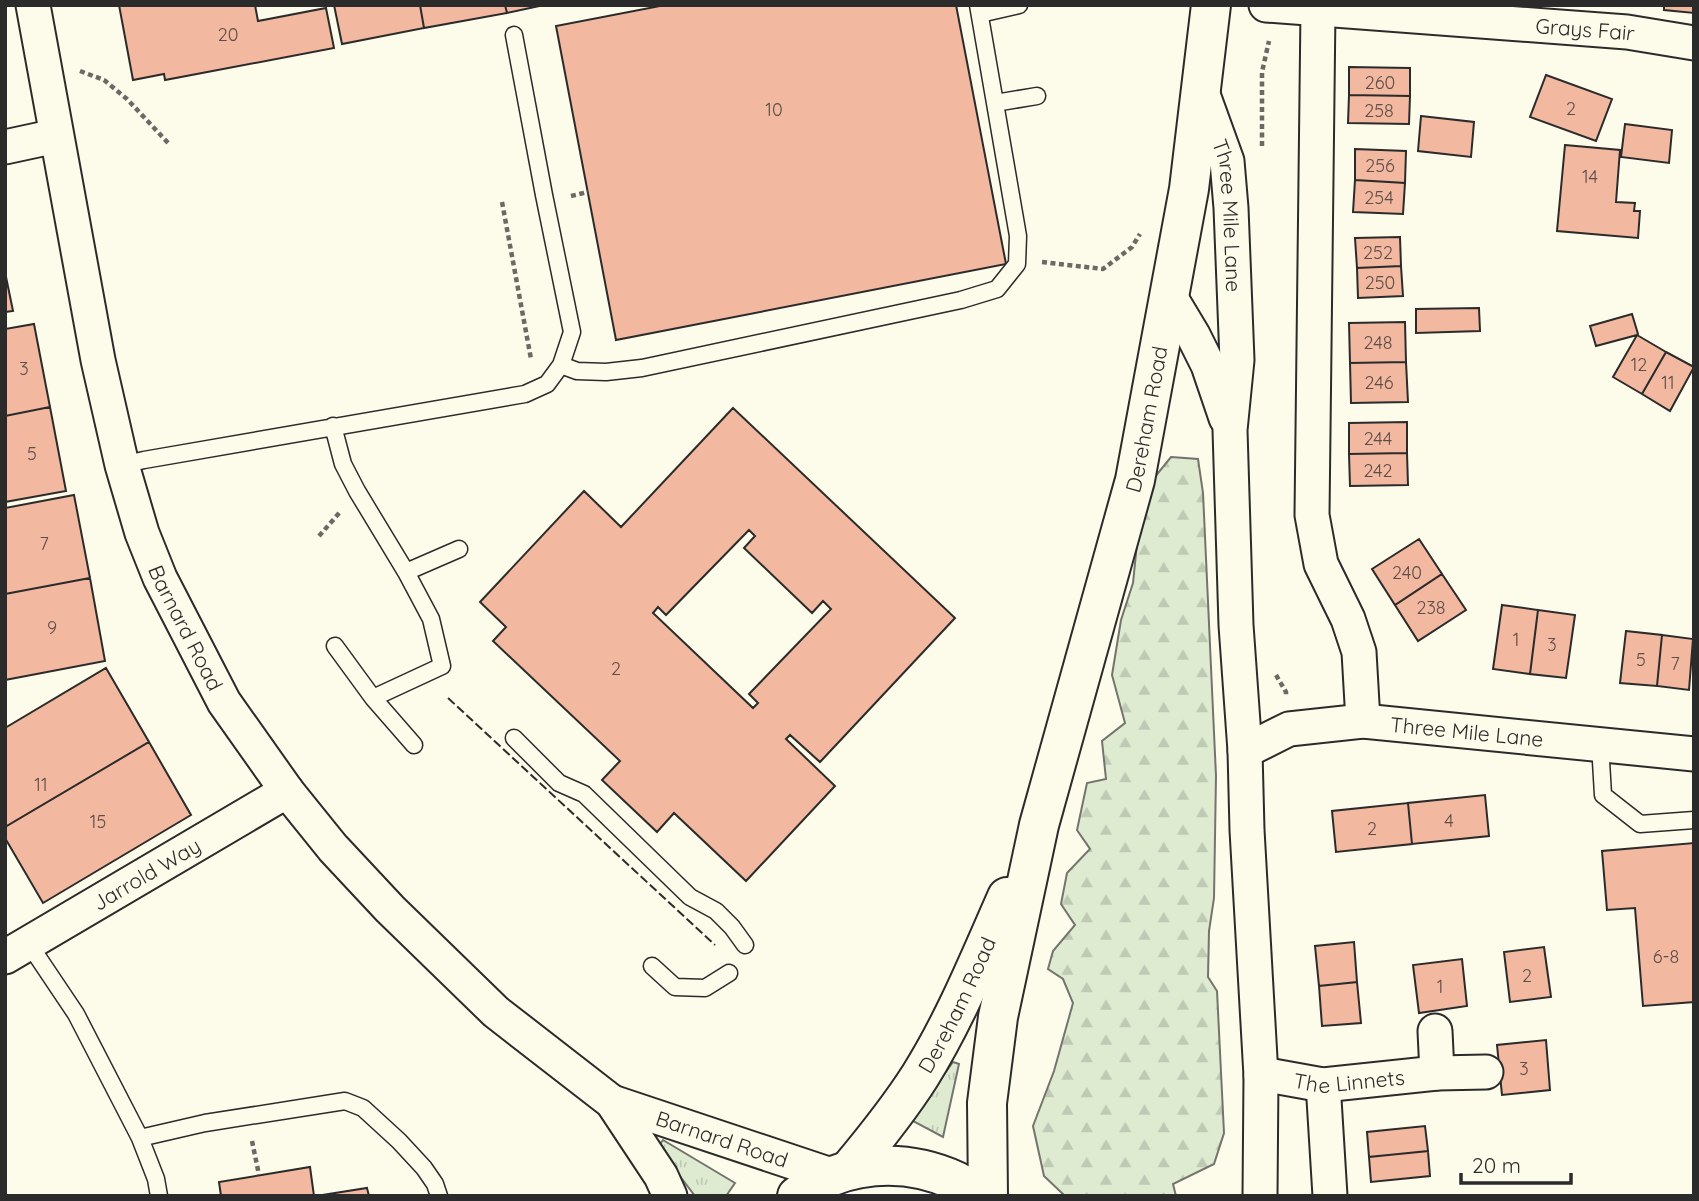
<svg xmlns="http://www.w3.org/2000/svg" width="1699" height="1201" font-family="Quicksand,sans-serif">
	<defs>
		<pattern id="grass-tufts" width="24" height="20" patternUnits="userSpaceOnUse" patternTransform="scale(1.75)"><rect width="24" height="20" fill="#deebd1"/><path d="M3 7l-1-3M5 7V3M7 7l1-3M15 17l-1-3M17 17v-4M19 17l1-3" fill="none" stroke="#bfcab4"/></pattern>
		<pattern id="forest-firs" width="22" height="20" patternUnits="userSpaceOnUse" patternTransform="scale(1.75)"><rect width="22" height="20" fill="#deebd1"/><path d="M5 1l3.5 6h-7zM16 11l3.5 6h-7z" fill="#bfcab4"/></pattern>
	</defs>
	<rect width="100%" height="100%" fill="#fdfbea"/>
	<path fill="url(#grass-tufts)" stroke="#74746e" stroke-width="2" d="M 953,1062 L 959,1064 L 943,1137 L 911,1120 Z
		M 663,1140 L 735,1183 L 726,1196 L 695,1196 L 658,1147 Z"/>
	<path fill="url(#forest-firs)" stroke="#74746e" stroke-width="2" d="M 1171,457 L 1198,459 L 1203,493 L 1216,776 L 1214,898 L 1209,931 L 1208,977 L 1217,991 L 1224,1133 L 1214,1164 L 1173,1184 L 1176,1196 L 1065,1196 L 1044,1176 L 1033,1126 L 1054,1071 L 1073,1003 L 1063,979 L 1048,969 L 1053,951 L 1075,925 L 1061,904 L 1067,873 L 1090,849 L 1077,830 L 1087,783 L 1106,779 L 1102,741 L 1125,723 L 1112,675 L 1121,620 L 1133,583 L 1138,534 L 1150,483 Z"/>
	<path fill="#f2b8a0" stroke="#2b2b2b" stroke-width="2" fill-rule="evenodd" d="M 119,5 L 255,5 L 258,21 L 326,8 L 334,48 L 165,80 L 164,74 L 133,80 Z
		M 334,5 L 420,5 L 424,28 L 342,44 Z
		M 420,5 L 505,5 L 507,13 L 424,28 Z
		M 505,5 L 544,5 L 507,13 Z
		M 665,5 L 956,5 L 1006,264 L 616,340 L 556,26 Z
		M 1664,5 L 1694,5 L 1694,13 L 1664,10 Z
		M 1349,67 L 1410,68 L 1410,96 L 1349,95 Z
		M 1546,75 L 1612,99 L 1596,141 L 1530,117 Z
		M 1349,95 L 1410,96 L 1409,124 L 1348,123 Z
		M 1421,116 L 1474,122 L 1471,157 L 1418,151 Z
		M 1625,124 L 1672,130 L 1669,163 L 1621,157 Z
		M 1565,145 L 1620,150 L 1616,202 L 1635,203 L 1634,211 L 1640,211 L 1638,238 L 1557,231 Z
		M 1355,149 L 1406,151 L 1405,183 L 1355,180 Z
		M 1355,180 L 1405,183 L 1403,214 L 1353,212 Z
		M 1400,237 L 1401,266 L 1357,268 L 1355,238 Z
		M 1401,266 L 1403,296 L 1358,298 L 1357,268 Z
		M 5,272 L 13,311 L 5,312 Z
		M 1479,308 L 1480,331 L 1416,333 L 1416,309 Z
		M 1632,314 L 1638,334 L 1637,335 L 1596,346 L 1590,326 Z
		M 1405,322 L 1406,362 L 1350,363 L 1349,323 Z
		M 34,324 L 50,407 L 5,416 L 5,329 Z
		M 1637,335 L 1666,352 L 1642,394 L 1613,377 Z
		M 1666,352 L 1694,367 L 1670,411 L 1642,394 Z
		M 1406,362 L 1408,402 L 1351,403 L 1350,363 Z
		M 50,407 L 66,491 L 5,502 L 5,416 Z
		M 733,408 L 955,618 L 820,762 L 790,735 L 786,739 L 835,786 L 746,881 L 674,813 L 657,832 L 602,780 L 620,761 L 493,641 L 506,627 L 480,602 L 584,491 L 621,527 ZM 749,530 L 755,536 L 744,548 L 812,613 L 823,601 L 831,609 L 749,694 L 758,703 L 753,708 L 653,613 L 658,607 L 666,615 Z
		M 1407,422 L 1407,453 L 1349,454 L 1349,423 Z
		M 1407,453 L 1408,485 L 1350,486 L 1349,454 Z
		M 74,495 L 90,578 L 5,594 L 5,508 Z
		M 1419,539 L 1442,574 L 1395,605 L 1372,569 Z
		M 1442,574 L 1466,610 L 1418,641 L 1395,605 Z
		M 90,578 L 105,661 L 5,680 L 5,594 Z
		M 1502,605 L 1538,610 L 1530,674 L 1493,669 Z
		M 1538,610 L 1575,615 L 1566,678 L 1530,674 Z
		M 1626,631 L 1662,635 L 1657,686 L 1620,683 Z
		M 1662,635 L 1693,639 L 1689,690 L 1657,686 Z
		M 106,668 L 149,742 L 5,827 L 5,728 Z
		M 149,742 L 191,815 L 43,903 L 5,838 L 5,827 Z
		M 1485,795 L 1489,836 L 1412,844 L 1408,803 Z
		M 1408,803 L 1412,844 L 1336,852 L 1332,811 Z
		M 1694,843 L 1694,1002 L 1643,1006 L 1635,908 L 1607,910 L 1602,851 Z
		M 1354,942 L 1357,982 L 1319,986 L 1315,946 Z
		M 1544,947 L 1551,997 L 1510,1002 L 1504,952 Z
		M 1462,959 L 1467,1006 L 1419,1013 L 1413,965 Z
		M 1357,982 L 1361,1023 L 1322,1026 L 1319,986 Z
		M 1546,1040 L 1550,1090 L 1502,1095 L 1497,1045 Z
		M 1425,1126 L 1428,1151 L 1369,1157 L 1367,1132 Z
		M 1428,1151 L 1430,1176 L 1371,1182 L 1369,1157 Z
		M 310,1167 L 314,1196 L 221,1196 L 219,1182 Z
		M 367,1188 L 369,1196 L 316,1196 Z"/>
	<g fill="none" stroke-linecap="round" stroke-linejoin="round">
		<defs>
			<path id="lane" d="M 980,14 L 1019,5
				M 995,103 L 1037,96
				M 561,365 L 577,371 L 606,372 L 642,368 L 961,300 L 997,289 L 1017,264 L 1018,236 L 978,5
				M 333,426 L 343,464 L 357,491 L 406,572 L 431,619 L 442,666 L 373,698
				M 122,465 L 144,460 L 525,394 L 547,384 L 561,365 L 572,332 L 544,195 L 514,35
				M 406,572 L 459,549
				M 335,646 L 373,698 L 414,745
				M 514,738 L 559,783 L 584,794 L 690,897 L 716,911 L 732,927 L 745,945
				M 1600,744 L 1603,795 L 1640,824 L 1694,820
				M 29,944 L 76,1014 L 140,1138 L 205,1123 L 345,1101 L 363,1108 L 399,1141 L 424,1168 L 435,1184 L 439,1196
				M 652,966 L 675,987 L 705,988 L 729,973
				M 140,1138 L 156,1179 L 159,1196"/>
			<g id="street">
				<path id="s1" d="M 33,5 L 98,360 L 122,465 L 142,533 L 160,578 L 224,702 L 287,791 L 333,848 L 390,909 L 496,1012 L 612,1102 L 661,1176 L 670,1196"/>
				<path id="s2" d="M 1266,5 L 1627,32 L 1694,43"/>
				<path d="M 1318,10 L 1312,515 L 1321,564 L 1348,619 L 1359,652 L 1363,721"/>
				<path id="s3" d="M 1201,89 L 1227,161 L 1231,208 L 1237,360 L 1230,430 L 1236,625 L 1245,751 L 1247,830 L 1261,1076 L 1260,1196"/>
				<path d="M 5,147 L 56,136"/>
				<path d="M 1169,295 L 1193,335 L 1208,365 L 1226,418"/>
				<path id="s4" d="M 1245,751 L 1289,729 L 1363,721 L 1694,754"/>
				<path id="s5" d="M 5,957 L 287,791"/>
				<path d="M 1435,1031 L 1437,1073"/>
				<path id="s6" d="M 1261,1076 L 1273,1076 L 1323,1085 L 1437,1073 L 1486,1072"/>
				<path d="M 1324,1099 L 1330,1196"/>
				<path id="s7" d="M 612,1102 L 831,1175"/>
			</g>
			<g id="highway">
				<path id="s8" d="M 849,1170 C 874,1140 899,1109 920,1076 C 955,1020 980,958 1007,897"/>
				<path d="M 797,1196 C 843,1161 904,1157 956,1181 C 964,1185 971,1191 978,1196"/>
				<path id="s9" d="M 988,1196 L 987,1103 L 998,1017 L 1039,825 L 1135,480 L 1189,189 L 1211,5"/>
			</g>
		</defs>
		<use href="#lane" stroke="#2b2b2b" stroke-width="19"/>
		<use href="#street" stroke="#2b2b2b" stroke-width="37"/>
		<use href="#highway" stroke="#2b2b2b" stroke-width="42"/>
		<path stroke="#6a6964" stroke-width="4.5" stroke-dasharray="5 3.5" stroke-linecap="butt" d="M 80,71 L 104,80 L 127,99 L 170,145
			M 1262,146 L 1262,72 L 1269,41
			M 571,196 L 588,192
			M 502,202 L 531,359
			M 1042,262 L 1103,269 L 1132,247 L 1140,234
			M 319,536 L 341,511
			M 1276,675 L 1286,692 L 1286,695
			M 252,1141 L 259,1175"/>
		<use href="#lane" stroke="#fdfbea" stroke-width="16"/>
		<use href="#street" stroke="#fdfbea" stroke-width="33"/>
		<use href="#highway" stroke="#fdfbea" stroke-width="38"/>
		<path stroke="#2b2b2b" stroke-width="2" stroke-dasharray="9 3.5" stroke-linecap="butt" d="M 448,698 L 715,945"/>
	</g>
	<g text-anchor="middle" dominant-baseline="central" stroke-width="5" stroke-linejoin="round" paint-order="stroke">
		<g font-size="18" fill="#5d4e48">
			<text x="228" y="34">20</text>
			<text x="1380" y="82">260</text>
			<text x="1571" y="108">2</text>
			<text x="774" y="109">10</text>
			<text x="1379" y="110">258</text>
			<text x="1380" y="165">256</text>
			<text x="1590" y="176">14</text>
			<text x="1379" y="197">254</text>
			<text x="1378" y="252">252</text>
			<text x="1380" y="282">250</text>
			<text x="1378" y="342">248</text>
			<text x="1639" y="364">12</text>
			<text x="24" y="368">3</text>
			<text x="1379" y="382">246</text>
			<text x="1668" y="382">11</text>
			<text x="1378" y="438">244</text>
			<text x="32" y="453">5</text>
			<text x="1378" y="470">242</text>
			<text x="44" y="543">7</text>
			<text x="1407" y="572">240</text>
			<text x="1431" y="607">238</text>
			<text x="52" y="627">9</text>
			<text x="1516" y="639">1</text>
			<text x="1552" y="644">3</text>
			<text x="1641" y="659">5</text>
			<text x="1675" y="663">7</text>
			<text x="616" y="668">2</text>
			<text x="41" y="784">11</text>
			<text x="1449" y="820">4</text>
			<text x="98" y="821">15</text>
			<text x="1372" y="828">2</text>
			<text x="1666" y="956">6-8</text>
			<text x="1527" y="975">2</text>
			<text x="1440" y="986">1</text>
			<text x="1524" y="1068">3</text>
		</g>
		<g font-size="21" fill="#2b2b2b" stroke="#fdfbea">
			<text stroke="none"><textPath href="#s2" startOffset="320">Grays Fair</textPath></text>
			<text stroke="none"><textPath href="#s3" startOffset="131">Three Mile Lane</textPath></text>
			<text stroke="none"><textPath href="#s9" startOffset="796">Dereham Road</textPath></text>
			<text stroke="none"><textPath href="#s1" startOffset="644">Barnard Road</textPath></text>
			<text stroke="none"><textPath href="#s4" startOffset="228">Three Mile Lane</textPath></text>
			<text stroke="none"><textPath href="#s5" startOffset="164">Jarrold Way</textPath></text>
			<text stroke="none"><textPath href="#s8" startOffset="198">Dereham Road</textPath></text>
			<text stroke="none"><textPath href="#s6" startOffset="89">The Linnets</textPath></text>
			<text stroke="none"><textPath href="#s7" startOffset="116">Barnard Road</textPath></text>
		</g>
	</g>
	<rect width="1699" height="1201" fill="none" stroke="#2b2b2b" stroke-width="14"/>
	<path d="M1461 1173v10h110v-10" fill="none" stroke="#2b2b2b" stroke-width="3.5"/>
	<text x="1472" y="1173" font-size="21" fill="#2b2b2b" stroke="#fdfbea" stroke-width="5" paint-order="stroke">20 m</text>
</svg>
